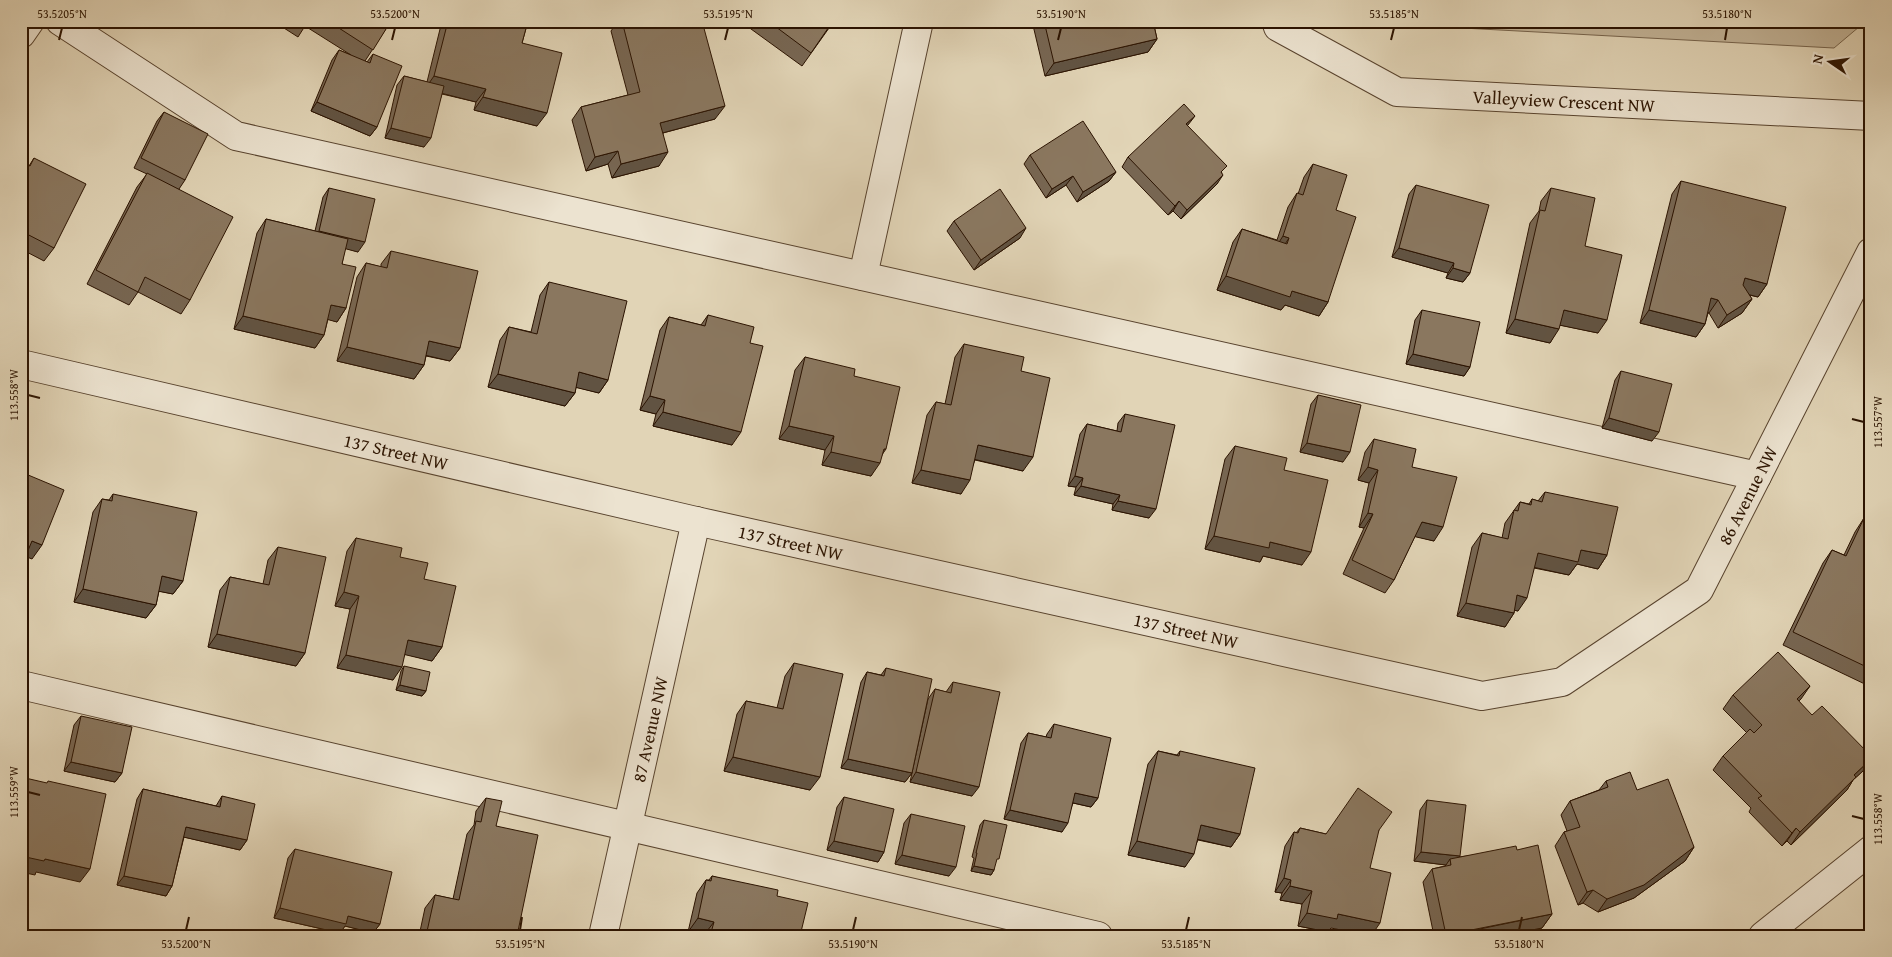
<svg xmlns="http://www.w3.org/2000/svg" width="1892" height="957" font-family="'Gentium Book Plus',serif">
	<rect width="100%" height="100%" fill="#e1d4b6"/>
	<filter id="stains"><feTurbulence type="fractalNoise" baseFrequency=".004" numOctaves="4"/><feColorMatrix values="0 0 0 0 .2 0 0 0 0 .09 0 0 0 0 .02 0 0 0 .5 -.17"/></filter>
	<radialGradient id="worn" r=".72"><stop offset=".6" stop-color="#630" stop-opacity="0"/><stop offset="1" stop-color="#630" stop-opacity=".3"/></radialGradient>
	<path fill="#c2b397" stroke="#76634c" d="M 1382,21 L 1866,21 L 1834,48 L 1388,24 Z"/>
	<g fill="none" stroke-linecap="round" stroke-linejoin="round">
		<defs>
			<g id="minor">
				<path d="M 60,21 L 236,136 L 1757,476"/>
				<path id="s1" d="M 1276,21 L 1278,27 L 1397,92 L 1871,116"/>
				<path d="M 21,34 L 30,21"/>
				<path d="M 863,276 L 919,21"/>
				<path id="s2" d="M 21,364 L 696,521 L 1482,696 L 1562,682 L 1699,590 L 1871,252"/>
				<path d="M 21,685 L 1098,936"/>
				<path id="s3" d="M 603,936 L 696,521"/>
				<path d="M 1763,936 L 1871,850"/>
			</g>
		</defs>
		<use href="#minor" stroke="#58432e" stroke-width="30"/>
		<use href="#minor" stroke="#ece3d0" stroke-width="28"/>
	</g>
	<path fill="#776652" stroke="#2b1301" d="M 273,21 L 391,21 L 365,61 L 367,62 L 373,54 L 377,127 L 370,136 L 311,111 L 332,60 L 339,50 L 351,55 L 305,26 L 298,37 Z
		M 442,21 L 528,21 L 522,43 L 537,126 L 474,110 L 476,102 L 442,94 L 424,147 L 385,138 L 397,85 L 404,76 L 427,82 Z
		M 618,21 L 702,21 L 715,119 L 663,133 L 659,166 L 612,178 L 608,164 L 586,171 L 572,120 L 581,107 L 628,95 L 611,31 Z
		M 740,21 L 834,21 L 802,66 Z
		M 1032,21 L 1153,21 L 1157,39 L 1148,52 L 1045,76 Z
		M 164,112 L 185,180 L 179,189 L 190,300 L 181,314 L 138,292 L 129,305 L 87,284 L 137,187 L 147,174 L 134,168 L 157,121 Z
		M 1188,126 L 1222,173 L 1217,184 L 1181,219 L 1173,211 L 1168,215 L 1122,167 L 1128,157 Z
		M 1030,155 L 1116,172 L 1109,181 L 1077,202 L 1066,185 L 1046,198 L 1024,164 Z
		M 34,158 L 54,248 L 44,261 L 21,249 L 21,162 L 29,166 Z
		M 1313,164 L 1336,210 L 1328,302 L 1319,316 L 1285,305 L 1281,310 L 1217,290 L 1233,242 L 1242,229 L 1277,240 L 1288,207 L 1297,193 L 1298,194 L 1304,177 Z
		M 1681,181 L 1767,284 L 1758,297 L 1749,295 L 1752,299 L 1742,313 L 1718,328 L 1709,313 L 1708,313 L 1705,324 L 1696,337 L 1640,323 L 1672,194 Z
		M 1416,185 L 1470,273 L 1463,282 L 1446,278 L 1448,273 L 1392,257 L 1409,194 Z
		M 329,188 L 358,252 L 345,248 L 342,264 L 346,308 L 337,322 L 328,319 L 324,335 L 315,348 L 234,329 L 257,233 L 266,219 L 315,231 L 323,197 Z
		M 1551,188 L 1585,246 L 1598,333 L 1560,325 L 1550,343 L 1506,333 L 1530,223 L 1539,211 L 1541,201 Z
		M 954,221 L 1020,238 L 974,270 L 947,231 Z
		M 391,251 L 460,348 L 450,361 L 426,356 L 424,365 L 414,379 L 337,361 L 357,277 L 366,263 L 381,267 L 381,264 Z
		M 549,282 L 608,380 L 599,393 L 576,387 L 575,393 L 565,406 L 488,387 L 500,340 L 509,327 L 531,332 L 540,295 Z
		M 1422,310 L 1470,367 L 1464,376 L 1406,364 L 1415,320 Z
		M 708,315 L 750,343 L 732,445 L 653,426 L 656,414 L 640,410 L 660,330 L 669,317 L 701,325 Z
		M 964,344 L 1021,371 L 1023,471 L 975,460 L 961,494 L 912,483 L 927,415 L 936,402 L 945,404 L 955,357 Z
		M 805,357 L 854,376 L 882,455 L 871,476 L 822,465 L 825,450 L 779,439 L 795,370 Z
		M 1621,371 L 1652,441 L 1602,428 L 1615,380 Z
		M 1318,395 L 1343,462 L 1300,452 L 1311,404 Z
		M 1125,414 L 1149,518 L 1112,510 L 1113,504 L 1074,495 L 1076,487 L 1068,486 L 1080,434 L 1087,424 L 1117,431 L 1118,423 Z
		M 1374,439 L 1412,467 L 1434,541 L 1415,536 L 1394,580 L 1385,593 L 1343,574 L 1364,528 L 1359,527 L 1369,483 L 1358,480 L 1365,452 Z
		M 1235,446 L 1284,470 L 1302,565 L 1263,556 L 1260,562 L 1205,549 L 1225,459 Z
		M 1545,492 L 1607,555 L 1598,569 L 1577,564 L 1569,575 L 1534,568 L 1518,611 L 1514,610 L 1514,613 L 1505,627 L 1457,616 L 1472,547 L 1482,533 L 1502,538 L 1505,523 L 1520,502 L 1529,504 L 1532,499 L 1538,501 Z
		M 113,494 L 183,581 L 173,594 L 159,591 L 156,605 L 146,618 L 74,602 L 93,512 L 102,499 L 109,500 Z
		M 1864,518 L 1871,521 L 1871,683 L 1869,686 L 1783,645 L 1823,563 L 1832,550 L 1844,555 L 1855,532 Z
		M 356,538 L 400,557 L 424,579 L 442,647 L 432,661 L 405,654 L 393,680 L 337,668 L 350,609 L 335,606 L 347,551 Z
		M 278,547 L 305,653 L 296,666 L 208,647 L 220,590 L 230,577 L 263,584 L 268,560 Z
		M 794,663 L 810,790 L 724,771 L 737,714 L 746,701 L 777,708 L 785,676 Z
		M 404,666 L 426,691 L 422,696 L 396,690 L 401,671 Z
		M 886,668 L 912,773 L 905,782 L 841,768 L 861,682 L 867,672 L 881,675 Z
		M 953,682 L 972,796 L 910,782 L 928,699 L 935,689 L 946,692 Z
		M 1810,686 L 1798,701 L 1863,771 L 1853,780 L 1847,790 L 1791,845 L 1787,841 L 1782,846 L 1749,812 L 1751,808 L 1713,770 L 1723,756 L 1747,733 L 1723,709 L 1733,695 Z
		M 81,716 L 122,773 L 115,782 L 64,771 L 74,725 Z
		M 1054,724 L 1098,798 L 1091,807 L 1073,803 L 1062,832 L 1004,819 L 1021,743 L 1028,733 L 1046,737 L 1047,734 Z
		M 1158,751 L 1177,755 L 1180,751 L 1240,834 L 1231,847 L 1198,840 L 1185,867 L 1128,855 L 1148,764 Z
		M 1606,781 L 1637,790 L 1694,847 L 1685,861 L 1634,898 L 1598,912 L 1583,903 L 1578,905 L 1555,846 L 1564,832 L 1567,831 L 1561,815 L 1570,801 L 1599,790 Z
		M 143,789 L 216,806 L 222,796 L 247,840 L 240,850 L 184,837 L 172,886 L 166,896 L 117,885 L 137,799 Z
		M 844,797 L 884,852 L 878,862 L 827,850 L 837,807 Z
		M 486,798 L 496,826 L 517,936 L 419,936 L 425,908 L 435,895 L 453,899 L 467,834 L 474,825 L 476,811 Z
		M 1427,800 L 1459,857 L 1517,850 L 1552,914 L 1542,928 L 1502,936 L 1434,936 L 1423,882 L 1432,869 L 1445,866 L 1446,865 L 1414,861 L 1420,810 Z
		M 911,814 L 949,876 L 895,864 L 904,823 Z
		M 984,820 L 994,870 L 991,875 L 971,871 L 974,858 L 972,857 L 980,825 Z
		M 1300,828 L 1326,834 L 1379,830 L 1331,928 L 1328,932 L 1298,926 L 1302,904 L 1280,900 L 1282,893 L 1275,892 L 1285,846 L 1294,832 L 1296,833 Z
		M 295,849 L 380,924 L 373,933 L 345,926 L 340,933 L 274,918 L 288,858 Z
		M 712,876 L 777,896 L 800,936 L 704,936 L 688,932 L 697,893 L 706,880 L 709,880 Z"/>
	<path fill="#615342" stroke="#2b1301" d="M 1157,39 L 1148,52 L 1045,76 L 1054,63 Z
		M 434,76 L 486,89 L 476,102 L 425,89 Z
		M 483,97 L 547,113 L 537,126 L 474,110 Z
		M 317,102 L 377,127 L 370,136 L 311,111 Z
		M 725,106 L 715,119 L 651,136 L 660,123 Z
		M 1195,116 L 1188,125 L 1180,134 L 1186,124 Z
		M 391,128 L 431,138 L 424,147 L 385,138 Z
		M 618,151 L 608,164 L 586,171 L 595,157 Z
		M 668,152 L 659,166 L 612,178 L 621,164 Z
		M 1116,172 L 1109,181 L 1077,202 L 1083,192 Z
		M 1223,175 L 1217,184 L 1181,219 L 1187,210 Z
		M 1073,176 L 1066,185 L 1046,198 L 1052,189 Z
		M 1179,201 L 1173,211 L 1168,215 L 1175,206 Z
		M 1026,228 L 1020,238 L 974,270 L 981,260 Z
		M 319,231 L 365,242 L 358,252 L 312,240 Z
		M 1283,236 L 1289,238 L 1280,252 L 1274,250 Z
		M 1399,248 L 1454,263 L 1448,273 L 1392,257 Z
		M 1453,268 L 1470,273 L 1463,282 L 1446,278 Z
		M 1226,276 L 1292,291 L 1328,302 L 1319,316 L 1285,305 L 1281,310 L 1217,290 Z
		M 1745,278 L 1767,284 L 1758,297 L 1735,291 Z
		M 1711,298 L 1718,300 L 1709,313 L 1702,311 Z
		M 1752,299 L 1742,313 L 1718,328 L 1727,315 Z
		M 331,305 L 346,308 L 337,322 L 322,318 Z
		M 1564,310 L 1607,320 L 1598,333 L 1554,324 Z
		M 1649,310 L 1705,324 L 1696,337 L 1640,323 Z
		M 243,316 L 324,335 L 315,348 L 234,329 Z
		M 1515,319 L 1559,329 L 1550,343 L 1506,333 Z
		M 429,341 L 460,348 L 450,361 L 420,354 Z
		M 347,347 L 424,365 L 414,379 L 337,361 Z
		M 1413,354 L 1470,367 L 1464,376 L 1406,364 Z
		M 579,372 L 608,380 L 599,393 L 570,386 Z
		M 498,374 L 575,393 L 565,406 L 488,387 Z
		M 650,396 L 665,400 L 656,414 L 640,410 Z
		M 663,412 L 741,432 L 732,445 L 653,426 Z
		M 1609,418 L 1659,432 L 1652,441 L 1602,428 Z
		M 789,426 L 834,436 L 825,450 L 779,439 Z
		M 1307,443 L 1350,452 L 1343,462 L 1300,452 Z
		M 978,445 L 1033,457 L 1023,471 L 969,458 Z
		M 884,449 L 886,449 L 877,462 L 880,463 L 871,476 L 822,465 L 831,452 Z
		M 1368,467 L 1378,470 L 1369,483 L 1358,480 Z
		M 921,470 L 970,480 L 961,494 L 912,483 Z
		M 1075,476 L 1083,478 L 1076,487 L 1068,486 Z
		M 1081,486 L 1120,495 L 1113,504 L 1074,495 Z
		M 1118,501 L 1156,509 L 1149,518 L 1112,510 Z
		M 1368,513 L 1373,514 L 1364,528 L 1359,527 Z
		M 1422,522 L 1443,527 L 1434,541 L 1412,536 Z
		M 1214,536 L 1270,542 L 1311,552 L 1302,565 L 1263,556 L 1260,562 L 1205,549 Z
		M 32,541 L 42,545 L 32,559 L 22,555 Z
		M 1581,550 L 1607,555 L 1598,569 L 1577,564 L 1569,575 L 1528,566 L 1538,553 Z
		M 162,576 L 183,581 L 173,594 L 152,590 Z
		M 83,589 L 156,605 L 146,618 L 74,602 Z
		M 344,592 L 359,596 L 350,609 L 335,606 Z
		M 1517,595 L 1527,598 L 1518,611 L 1508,609 Z
		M 1466,603 L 1514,613 L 1505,627 L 1457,616 Z
		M 217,634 L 305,653 L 296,666 L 208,647 Z
		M 408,640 L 442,647 L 432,661 L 398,653 Z
		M 346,655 L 402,667 L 393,680 L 337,668 Z
		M 400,685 L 426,691 L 422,696 L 396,690 Z
		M 1810,686 L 1801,699 L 1787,713 L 1797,699 Z
		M 733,757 L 820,777 L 810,790 L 724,771 Z
		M 848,759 L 912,773 L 905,782 L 841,768 Z
		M 1871,759 L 1863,771 L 1853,780 L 1847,790 L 1791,845 L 1800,832 L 1854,775 Z
		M 71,762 L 122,773 L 115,782 L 64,771 Z
		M 916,772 L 979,787 L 972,796 L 910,782 Z
		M 1075,793 L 1098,798 L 1091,807 L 1069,802 Z
		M 1010,810 L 1068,823 L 1062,832 L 1004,819 Z
		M 1201,825 L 1240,834 L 1231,847 L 1192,838 Z
		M 186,827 L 247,840 L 240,850 L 179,836 Z
		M 1796,828 L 1787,841 L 1782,846 L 1792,833 Z
		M 834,841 L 884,852 L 878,862 L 827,850 Z
		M 1137,841 L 1194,854 L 1185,867 L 1128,855 Z
		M 1694,847 L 1685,861 L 1634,898 L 1598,912 L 1607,899 Z
		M 1421,852 L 1460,856 L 1451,865 L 1450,859 L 1446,865 L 1414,861 Z
		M 902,855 L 956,867 L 949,876 L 895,864 Z
		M 21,856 L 45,859 L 90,869 L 80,882 L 36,872 L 35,875 L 21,872 Z
		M 974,866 L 994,870 L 991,875 L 971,871 Z
		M 124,876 L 172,886 L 166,896 L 117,885 Z
		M 1284,878 L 1291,880 L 1282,893 L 1275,892 Z
		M 1290,886 L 1312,891 L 1302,904 L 1280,900 Z
		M 1593,890 L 1583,903 L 1578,905 L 1587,892 Z
		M 280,908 L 348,916 L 380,924 L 373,933 L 345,926 L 340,933 L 274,918 Z
		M 1307,913 L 1338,914 L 1380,923 L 1371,936 L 1331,928 L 1328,932 L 1298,926 Z
		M 1552,914 L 1542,928 L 1502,936 L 1446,936 Z
		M 698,918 L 714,922 L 704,935 L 688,932 Z"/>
	<path fill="#8a775f" stroke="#2b1301" d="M 328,21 L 391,21 L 373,50 Z
		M 448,21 L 528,21 L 522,43 L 562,53 L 547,113 L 483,97 L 486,89 L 434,76 Z
		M 622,21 L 702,21 L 725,106 L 660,123 L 668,152 L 621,164 L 618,151 L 595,157 L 581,107 L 640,92 Z
		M 768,21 L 833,21 L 811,53 Z
		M 1044,21 L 1153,21 L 1157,39 L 1054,63 Z
		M 339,50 L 370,63 L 373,54 L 402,66 L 377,127 L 317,102 Z
		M 404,76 L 444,86 L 431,138 L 391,128 Z
		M 1184,104 L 1195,116 L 1186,124 L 1227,166 L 1221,172 L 1223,175 L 1187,210 L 1179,201 L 1175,206 L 1128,157 Z
		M 164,112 L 208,134 L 185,180 L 141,158 Z
		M 1083,121 L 1116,172 L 1083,192 L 1073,176 L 1052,189 L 1030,155 Z
		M 34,158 L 86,184 L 54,248 L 21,231 L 21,162 L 30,166 Z
		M 1313,164 L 1347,175 L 1336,210 L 1356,217 L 1328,302 L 1292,291 L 1290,297 L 1226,276 L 1242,229 L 1287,244 L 1289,238 L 1283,236 L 1297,193 L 1303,195 Z
		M 147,173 L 233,217 L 190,300 L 145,277 L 138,292 L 96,270 Z
		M 1681,181 L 1786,207 L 1767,284 L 1745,278 L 1743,285 L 1752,299 L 1727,315 L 1718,300 L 1711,298 L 1705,324 L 1649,310 Z
		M 1416,185 L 1489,205 L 1470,273 L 1453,268 L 1454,263 L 1399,248 Z
		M 329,188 L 375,199 L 365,242 L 319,231 Z
		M 1551,188 L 1595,198 L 1585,246 L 1622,255 L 1607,320 L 1564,310 L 1559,329 L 1515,319 L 1540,210 L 1545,211 Z
		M 1000,189 L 1026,228 L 981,260 L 954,221 Z
		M 266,219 L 348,239 L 342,264 L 356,267 L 346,308 L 331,305 L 324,335 L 243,316 Z
		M 391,251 L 478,271 L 460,348 L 429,341 L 424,365 L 347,347 L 366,263 L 387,268 Z
		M 549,282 L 627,301 L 608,380 L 579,372 L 575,393 L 498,374 L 509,327 L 537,334 Z
		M 1422,310 L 1480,322 L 1470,367 L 1413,354 Z
		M 708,315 L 754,327 L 750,343 L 763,346 L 741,432 L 663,412 L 665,400 L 650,396 L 669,317 L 705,326 Z
		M 964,344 L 1024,357 L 1021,371 L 1050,378 L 1033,457 L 978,445 L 970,480 L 921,470 L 936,402 L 951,405 Z
		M 805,357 L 855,369 L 854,376 L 900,387 L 886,449 L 884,449 L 880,463 L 831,452 L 834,436 L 789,426 Z
		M 1621,371 L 1672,384 L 1659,432 L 1609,418 Z
		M 1318,395 L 1361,405 L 1350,452 L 1307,443 Z
		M 1125,414 L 1175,425 L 1156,509 L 1118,501 L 1120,495 L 1081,486 L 1083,478 L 1075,476 L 1087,424 L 1121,432 Z
		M 1374,439 L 1416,449 L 1412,467 L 1457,477 L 1443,527 L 1422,522 L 1394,580 L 1352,560 L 1373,514 L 1368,513 L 1378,470 L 1368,467 Z
		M 1235,446 L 1287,458 L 1284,470 L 1328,480 L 1311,552 L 1270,542 L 1269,548 L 1214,536 Z
		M 21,472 L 64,490 L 42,545 L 32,541 L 21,567 Z
		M 1545,492 L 1618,507 L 1607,555 L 1581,550 L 1578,562 L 1538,553 L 1527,598 L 1517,595 L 1514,613 L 1466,603 L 1482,533 L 1508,539 L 1514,510 L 1518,511 L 1520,502 L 1531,505 L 1532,499 L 1542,502 Z
		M 113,494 L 197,512 L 183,581 L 162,576 L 156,605 L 83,589 L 102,499 L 112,501 Z
		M 1864,518 L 1871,521 L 1871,669 L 1793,632 L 1832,550 L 1846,556 Z
		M 356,538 L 402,548 L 400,557 L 428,563 L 424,579 L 456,586 L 442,647 L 408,640 L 402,667 L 346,655 L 359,596 L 344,592 Z
		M 278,547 L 326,557 L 305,653 L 217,634 L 230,577 L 269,585 Z
		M 1778,652 L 1810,686 L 1797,699 L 1812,715 L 1822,706 L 1871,756 L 1871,759 L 1854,775 L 1856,777 L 1800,832 L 1796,828 L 1792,833 L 1758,798 L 1762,796 L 1723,756 L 1750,729 L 1754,733 L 1762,725 L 1733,695 Z
		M 794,663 L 843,674 L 820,777 L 733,757 L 746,701 L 783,709 Z
		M 404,666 L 430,672 L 426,691 L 400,685 Z
		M 886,668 L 932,679 L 912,773 L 848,759 L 867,672 L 884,676 Z
		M 953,682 L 1000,692 L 979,787 L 916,772 L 935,689 L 951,693 Z
		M 81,716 L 132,727 L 122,773 L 71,762 Z
		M 1054,724 L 1111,738 L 1098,798 L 1075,793 L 1068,823 L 1010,810 L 1028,733 L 1051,738 Z
		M 1158,751 L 1179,756 L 1180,751 L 1255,768 L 1240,834 L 1201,825 L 1194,854 L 1137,841 Z
		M 1630,772 L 1637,790 L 1668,779 L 1694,847 L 1644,885 L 1607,899 L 1593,890 L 1587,892 L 1564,832 L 1580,827 L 1570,801 L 1608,787 L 1606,781 Z
		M 21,777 L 47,783 L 48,781 L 106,794 L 90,869 L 45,859 L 44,861 L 21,856 Z
		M 1358,788 L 1392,812 L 1379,830 L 1370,868 L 1391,873 L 1380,923 L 1338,914 L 1337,919 L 1307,913 L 1312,891 L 1290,886 L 1291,880 L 1284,878 L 1294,832 L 1298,833 L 1300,828 L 1326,834 Z
		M 143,789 L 220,807 L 222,796 L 255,804 L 247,840 L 186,827 L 172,886 L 124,876 Z
		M 844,797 L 894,809 L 884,852 L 834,841 Z
		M 486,798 L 502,801 L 496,826 L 538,835 L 517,936 L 426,936 L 435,895 L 459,900 L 476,821 L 481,822 Z
		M 1427,800 L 1466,805 L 1460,856 L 1421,852 Z
		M 911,814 L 965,826 L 956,867 L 902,855 Z
		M 984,820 L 1007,825 L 999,859 L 997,859 L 994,870 L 974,866 L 977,853 L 976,853 Z
		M 1538,845 L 1552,914 L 1446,935 L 1432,869 L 1451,865 L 1450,859 L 1516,846 L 1517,850 Z
		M 295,849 L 392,872 L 380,924 L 348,916 L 346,924 L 280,908 Z
		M 712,876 L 778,890 L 777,896 L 808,903 L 800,936 L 710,936 L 714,922 L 698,918 L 706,880 L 711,881 Z"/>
	<path fill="none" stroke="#2b1301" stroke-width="2" d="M 59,40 L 62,28M 392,40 L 395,28M 725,40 L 728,28M 1058,40 L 1061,28M 1391,40 L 1394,28M 1725,40 L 1727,28M 28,395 L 40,398M 1852,419 L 1864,422M 28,792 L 40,795M 1852,816 L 1864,819M 186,930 L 189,917M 520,930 L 522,917M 853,930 L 856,917M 1186,930 L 1189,917M 1519,930 L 1522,917"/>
	<g text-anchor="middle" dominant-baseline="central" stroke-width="4" stroke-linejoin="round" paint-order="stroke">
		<g font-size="18" fill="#2b1301" stroke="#ece3d0">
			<text stroke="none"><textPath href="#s1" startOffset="309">Valleyview Crescent NW</textPath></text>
			<text stroke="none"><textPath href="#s2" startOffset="385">137 Street NW</textPath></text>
			<text stroke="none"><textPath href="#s2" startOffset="1851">86 Avenue NW</textPath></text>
			<text stroke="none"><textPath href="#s2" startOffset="790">137 Street NW</textPath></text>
			<text stroke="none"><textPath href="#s2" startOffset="1195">137 Street NW</textPath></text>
			<text stroke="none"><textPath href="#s3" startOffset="212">87 Avenue NW</textPath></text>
		</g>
	</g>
	<rect width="1892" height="957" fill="none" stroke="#e1d4b6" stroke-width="55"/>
	<g transform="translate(1830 62) rotate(283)" stroke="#ece3d0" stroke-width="4" paint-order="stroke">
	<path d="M0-4L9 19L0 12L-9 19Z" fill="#2b1301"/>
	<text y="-8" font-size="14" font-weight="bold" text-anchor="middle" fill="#2b1301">N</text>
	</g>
	<rect x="28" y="28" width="1836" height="902" fill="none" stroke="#2b1301" stroke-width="2"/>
	<g font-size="12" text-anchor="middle" fill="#2b1301">
		<text x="62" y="18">53.5205°N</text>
		<text x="395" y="18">53.5200°N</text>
		<text x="728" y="18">53.5195°N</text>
		<text x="1061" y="18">53.5190°N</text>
		<text x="1394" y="18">53.5185°N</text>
		<text x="1727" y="18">53.5180°N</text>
		<text transform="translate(14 395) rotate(-90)" y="4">113.558°W</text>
		<text transform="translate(1878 422) rotate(-90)" y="4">113.557°W</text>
		<text transform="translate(14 792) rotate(-90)" y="4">113.559°W</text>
		<text transform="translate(1878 819) rotate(-90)" y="4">113.558°W</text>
		<text x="186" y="948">53.5200°N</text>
		<text x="520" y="948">53.5195°N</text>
		<text x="853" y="948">53.5190°N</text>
		<text x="1186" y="948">53.5185°N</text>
		<text x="1519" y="948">53.5180°N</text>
	</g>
	<rect width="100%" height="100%" filter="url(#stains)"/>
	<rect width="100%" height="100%" fill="url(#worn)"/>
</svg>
